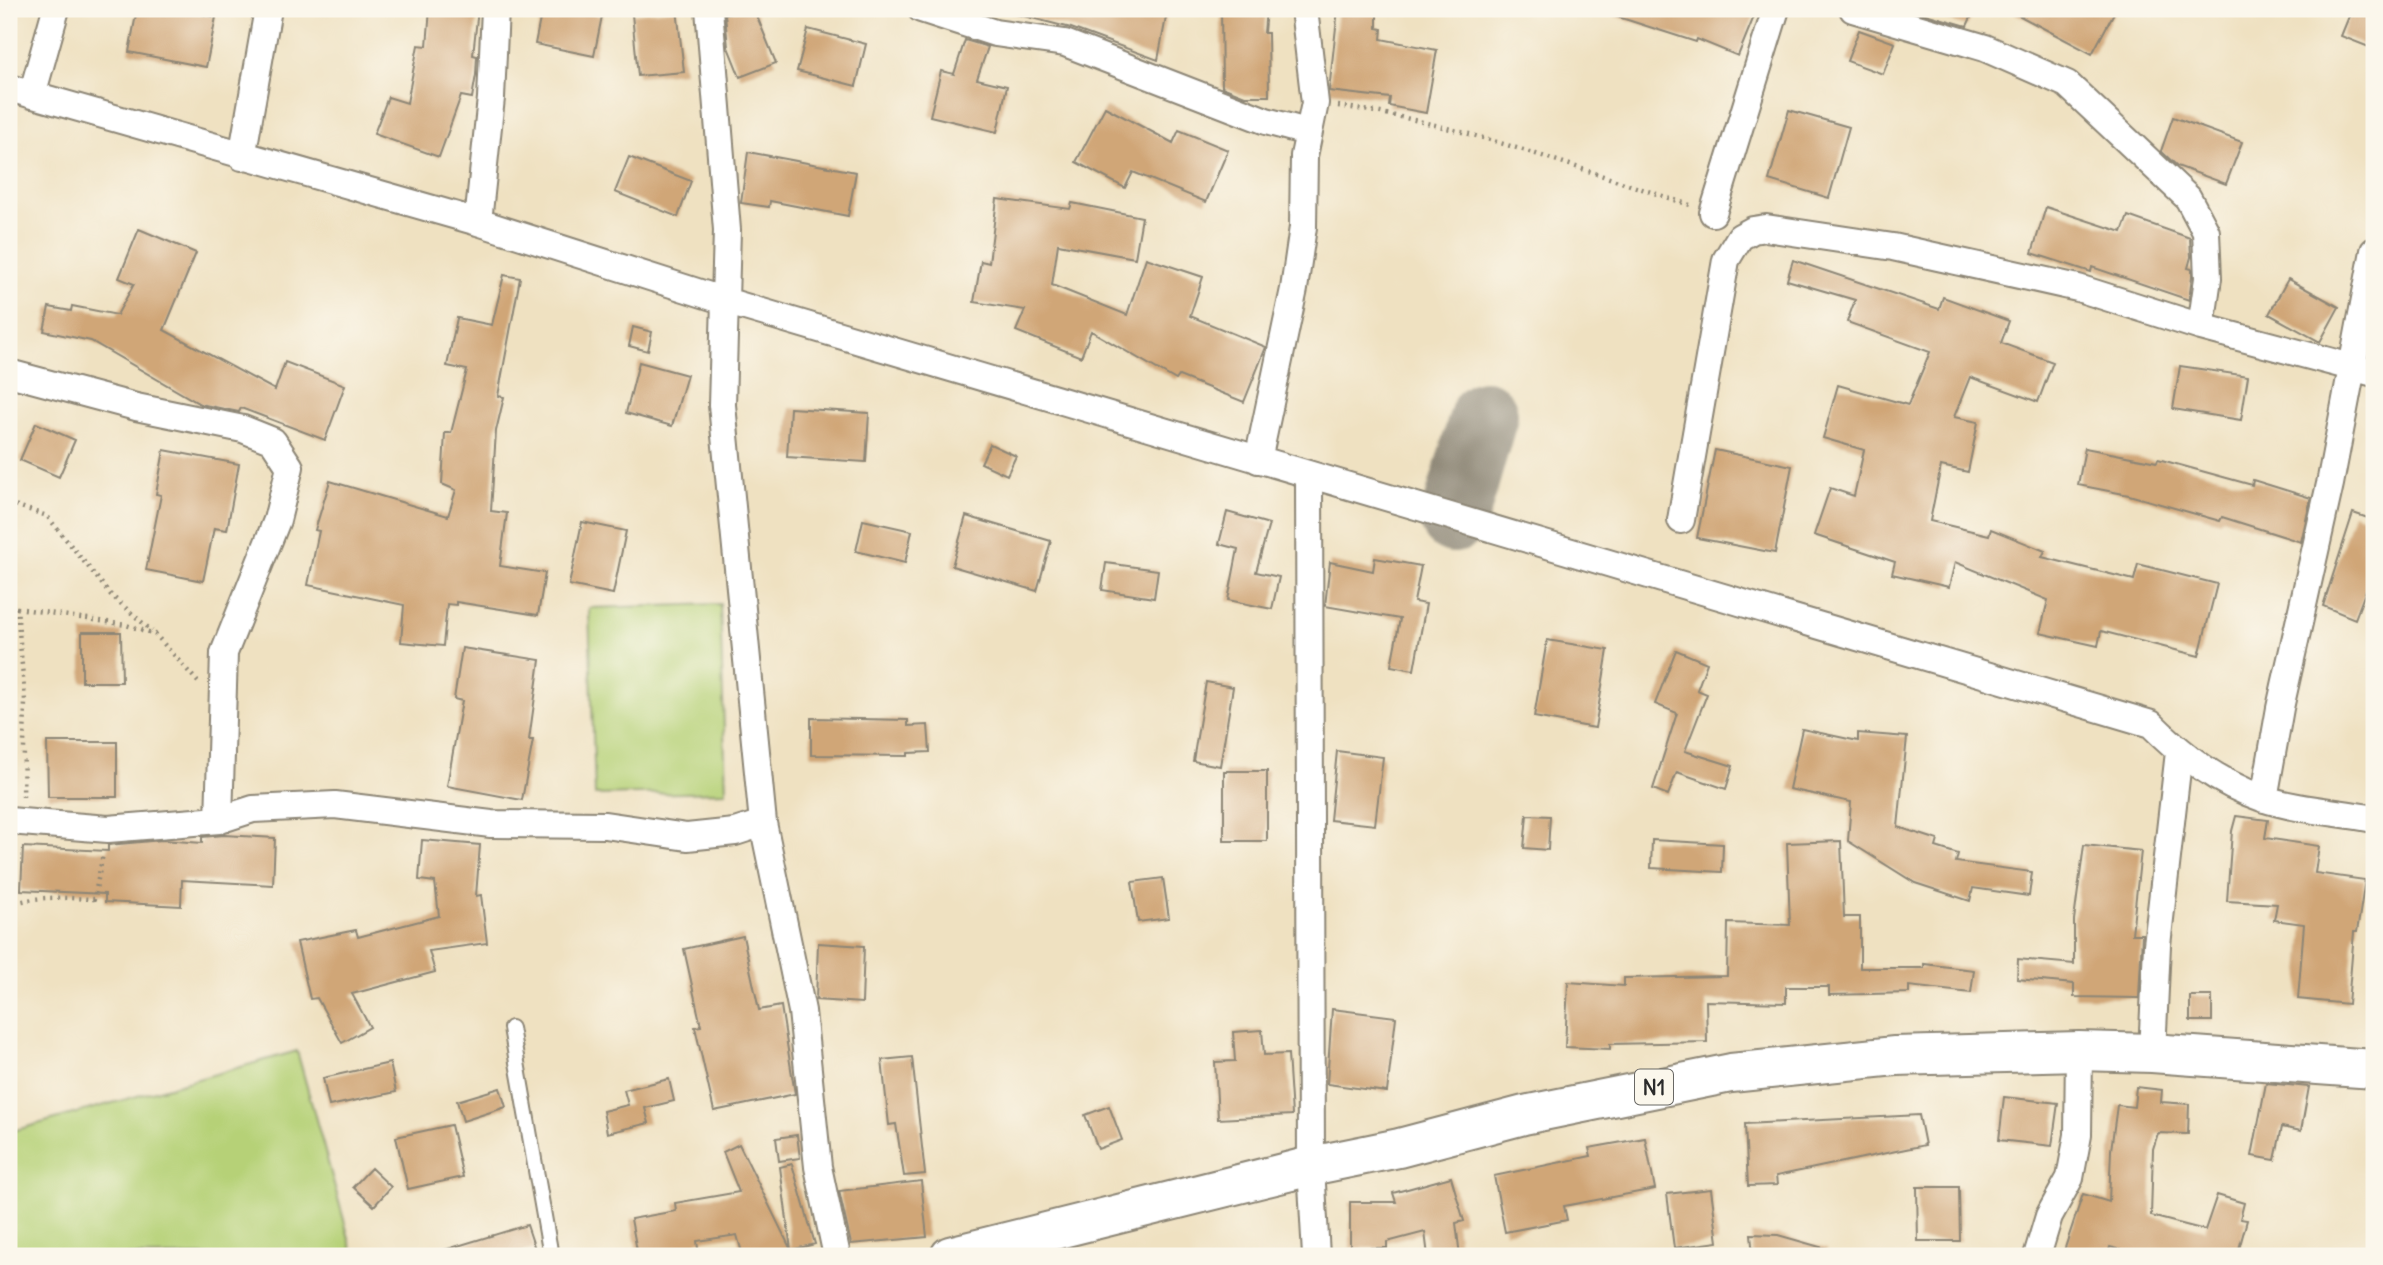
<svg xmlns="http://www.w3.org/2000/svg" width="2383" height="1265" font-family="Delius,sans-serif">
	<rect width="100%" height="100%" fill="#fbf7ec"/>
	<filter id="ink" filterUnits="userSpaceOnUse"><feTurbulence type="fractalNoise" baseFrequency=".0143" numOctaves="2"/><feDisplacementMap in="SourceGraphic" scale="14" xChannelSelector="R" yChannelSelector="G"/><feConvolveMatrix kernelMatrix="1 2 1 2 8 2 1 2 1" color-interpolation-filters="sRGB"/></filter>
	<filter id="wash" filterUnits="userSpaceOnUse"><feTurbulence type="fractalNoise" baseFrequency=".00686" numOctaves="4" result="noise"/><feDisplacementMap in="SourceGraphic" scale="28" xChannelSelector="R" yChannelSelector="G"/><feGaussianBlur stdDeviation="1.57" result="paint"/><feColorMatrix in="noise" values="0 0 0 0 0 0 0 0 0 0 0 0 0 0 0 0 0 1.4 0 .05"/><feComposite in="paint" operator="in"/></filter>
	<g filter="url(#wash)">
		<rect width="100%" height="100%" fill="#efe1c1"/>
		<path fill="#b6d177" stroke="#707e51" stroke-width="2" d="M 720,604 L 726,792 L 595,795 L 589,608 Z
			M 297,1051 L 354,1256 L 9,1256 L 9,1132 Z"/>
		<g fill="none" stroke-linecap="round" stroke-linejoin="round">
			<path stroke="#8d8676" stroke-width="68" d="M 1454,519 L 1484,415"/>
		</g>
		<g id="blocks">
			<path fill="#d0a677" d="M 137,9 L 177,9 L 216,17 L 206,67 L 129,52 Z
				M 430,9 L 478,9 L 473,55 L 477,56 L 476,75 L 472,98 L 461,96 L 439,157 L 374,134 L 388,97 L 407,103 L 418,45 L 427,46 Z
				M 542,9 L 566,9 L 602,16 L 594,56 L 535,44 Z
				M 677,9 L 684,72 L 638,76 L 632,14 Z
				M 740,9 L 754,9 L 776,63 L 740,77 L 728,47 L 725,14 Z
				M 1012,9 L 1150,9 L 1167,12 L 1158,60 L 1071,28 L 1012,13 Z
				M 1221,9 L 1266,9 L 1264,33 L 1268,33 L 1269,96 L 1245,96 L 1222,87 Z
				M 1338,9 L 1377,9 L 1377,28 L 1382,29 L 1381,39 L 1437,50 L 1426,113 L 1389,106 L 1390,98 L 1329,91 Z
				M 1607,9 L 1743,9 L 1755,14 L 1738,56 L 1697,39 L 1696,42 L 1606,13 Z
				M 1908,9 L 1975,9 L 1967,26 Z
				M 2007,9 L 2116,9 L 2092,54 Z
				M 2352,9 L 2374,9 L 2374,49 L 2341,36 Z
				M 808,29 L 866,44 L 856,86 L 797,71 Z
				M 1859,30 L 1895,43 L 1883,74 L 1847,61 Z
				M 965,40 L 988,47 L 977,79 L 1007,86 L 997,132 L 930,116 L 941,71 L 954,74 Z
				M 1105,107 L 1173,143 L 1179,130 L 1228,150 L 1206,202 L 1133,172 L 1125,188 L 1076,162 Z
				M 1789,110 L 1849,127 L 1829,198 L 1769,180 Z
				M 2173,117 L 2242,142 L 2226,184 L 2177,166 L 2161,151 Z
				M 748,152 L 856,172 L 848,216 L 770,201 L 769,207 L 741,203 Z
				M 629,157 L 691,181 L 678,217 L 615,192 Z
				M 997,199 L 1070,209 L 1072,203 L 1142,217 L 1135,258 L 1058,244 L 1052,285 L 1127,315 L 1146,258 L 1203,277 L 1190,316 L 1266,347 L 1244,402 L 1179,376 L 1176,380 L 1091,331 L 1081,357 L 1016,331 L 1025,310 L 974,302 L 981,261 L 989,263 Z
				M 2046,207 L 2122,232 L 2128,216 L 2190,238 L 2191,257 L 2188,268 L 2192,269 L 2192,277 L 2189,300 L 2092,267 L 2091,272 L 2032,253 Z
				M 139,229 L 196,253 L 164,330 L 275,390 L 285,362 L 345,385 L 325,440 L 241,408 L 239,412 L 200,404 L 91,341 L 44,331 L 49,307 L 71,311 L 72,306 L 117,315 L 134,284 L 119,278 Z
				M 1793,260 L 1939,309 L 1943,297 L 2009,321 L 2001,343 L 2053,362 L 2038,402 L 1970,377 L 1954,417 L 1978,422 L 1968,472 L 1941,466 L 1930,521 L 1989,535 L 1991,529 L 2045,551 L 2042,557 L 2134,580 L 2138,564 L 2217,584 L 2199,656 L 2101,631 L 2098,646 L 2040,633 L 2048,600 L 1955,562 L 1949,587 L 1892,574 L 1895,562 L 1814,535 L 1830,488 L 1854,496 L 1864,450 L 1823,438 L 1838,385 L 1908,405 L 1930,352 L 1847,322 L 1855,300 L 1787,280 Z
				M 504,275 L 520,278 L 498,396 L 504,397 L 496,431 L 491,511 L 507,513 L 500,566 L 545,573 L 538,615 L 456,602 L 456,605 L 447,604 L 443,646 L 401,642 L 404,605 L 308,585 L 319,531 L 315,530 L 330,481 L 448,516 L 456,490 L 442,484 L 445,433 L 451,433 L 467,370 L 447,366 L 457,318 L 492,325 Z
				M 2288,279 L 2339,307 L 2320,342 L 2269,314 Z
				M 633,327 L 652,332 L 648,351 L 629,346 Z
				M 639,362 L 687,375 L 672,426 L 626,413 Z
				M 2180,366 L 2248,376 L 2241,420 L 2173,409 Z
				M 790,408 L 869,413 L 866,462 L 787,457 Z
				M 36,423 L 75,440 L 59,477 L 20,460 Z
				M 990,444 L 1016,456 L 1007,475 L 981,463 Z
				M 2085,448 L 2157,462 L 2158,459 L 2252,485 L 2253,480 L 2311,498 L 2301,542 L 2222,517 L 2220,521 L 2129,495 L 2078,485 Z
				M 164,450 L 239,464 L 227,530 L 214,528 L 203,581 L 146,570 L 161,495 L 156,494 Z
				M 1715,450 L 1792,466 L 1775,553 L 1697,538 Z
				M 1227,512 L 1269,524 L 1256,572 L 1279,577 L 1272,609 L 1228,600 L 1238,549 L 1219,544 Z
				M 2353,513 L 2374,520 L 2374,569 L 2355,619 L 2323,606 Z
				M 966,516 L 1051,541 L 1037,591 L 952,566 Z
				M 863,520 L 912,531 L 905,563 L 856,551 Z
				M 582,522 L 626,531 L 613,594 L 569,585 Z
				M 1375,558 L 1421,566 L 1414,602 L 1426,604 L 1414,670 L 1391,666 L 1400,619 L 1325,606 L 1330,562 L 1373,571 Z
				M 1106,563 L 1158,570 L 1154,598 L 1102,590 Z
				M 82,632 L 121,632 L 122,682 L 82,682 Z
				M 1547,640 L 1608,650 L 1595,728 L 1534,717 Z
				M 462,648 L 540,660 L 529,740 L 533,740 L 522,800 L 447,786 L 462,701 L 454,699 Z
				M 1676,650 L 1707,663 L 1697,690 L 1707,694 L 1685,751 L 1733,766 L 1726,789 L 1677,772 L 1668,795 L 1653,789 L 1677,713 L 1655,704 Z
				M 1206,682 L 1233,687 L 1220,766 L 1193,761 Z
				M 811,718 L 908,720 L 908,726 L 928,725 L 930,752 L 908,753 L 908,756 L 811,755 Z
				M 1802,729 L 1858,741 L 1858,733 L 1907,737 L 1898,827 L 1938,840 L 1936,847 L 1958,854 L 1956,862 L 2032,872 L 2029,896 L 1973,888 L 1970,901 L 1915,883 L 1848,841 L 1851,802 L 1789,789 Z
				M 47,742 L 117,742 L 117,797 L 48,797 Z
				M 1337,751 L 1383,757 L 1375,825 L 1330,820 Z
				M 1224,771 L 1267,771 L 1267,841 L 1224,841 Z
				M 1527,815 L 1550,816 L 1548,850 L 1524,848 Z
				M 2236,816 L 2268,820 L 2265,838 L 2319,846 L 2315,873 L 2365,880 L 2357,932 L 2354,932 L 2348,1004 L 2298,999 L 2304,924 L 2274,920 L 2277,904 L 2227,901 L 2232,831 Z
				M 224,835 L 275,838 L 273,885 L 182,880 L 181,906 L 105,902 L 105,894 L 21,890 L 23,847 L 108,851 L 108,845 L 162,840 L 202,843 L 202,837 Z
				M 422,840 L 480,845 L 476,896 L 481,895 L 487,943 L 429,951 L 435,972 L 352,994 L 370,1027 L 342,1043 L 317,998 L 310,999 L 297,942 L 356,930 L 358,937 L 439,916 L 435,882 L 419,880 Z
				M 1652,840 L 1723,844 L 1722,872 L 1651,868 Z
				M 1841,841 L 1844,917 L 1860,917 L 1860,968 L 1924,968 L 1924,964 L 1974,970 L 1971,993 L 1909,986 L 1909,993 L 1829,995 L 1829,987 L 1786,987 L 1786,1003 L 1706,1001 L 1707,1042 L 1610,1044 L 1610,1049 L 1565,1047 L 1568,982 L 1624,986 L 1624,978 L 1727,976 L 1728,923 L 1790,925 L 1787,843 Z
				M 2084,845 L 2141,851 L 2132,934 L 2142,934 L 2139,998 L 2074,997 L 2074,984 L 2017,979 L 2018,959 L 2074,964 L 2074,920 Z
				M 1163,878 L 1169,918 L 1138,922 L 1132,882 Z
				M 743,936 L 759,1010 L 781,1006 L 795,1094 L 714,1111 L 695,1027 L 701,1026 L 684,949 Z
				M 818,943 L 864,946 L 862,1003 L 816,1000 Z
				M 2190,996 L 2212,996 L 2212,1021 L 2190,1021 Z
				M 1332,1009 L 1396,1017 L 1387,1092 L 1327,1084 Z
				M 1262,1030 L 1264,1055 L 1288,1054 L 1292,1115 L 1218,1119 L 1215,1062 L 1235,1061 L 1233,1032 Z
				M 912,1057 L 925,1174 L 904,1176 L 896,1124 L 889,1125 L 882,1060 Z
				M 390,1063 L 396,1092 L 329,1106 L 323,1078 Z
				M 669,1079 L 674,1101 L 645,1108 L 649,1123 L 607,1133 L 603,1111 L 628,1105 L 624,1090 Z
				M 2266,1083 L 2309,1087 L 2301,1131 L 2282,1127 L 2275,1160 L 2252,1156 Z
				M 2136,1087 L 2162,1090 L 2161,1102 L 2189,1104 L 2188,1134 L 2158,1133 L 2153,1149 L 2151,1216 L 2205,1230 L 2217,1195 L 2244,1203 L 2240,1219 L 2247,1220 L 2237,1256 L 2146,1256 L 2110,1247 L 2107,1256 L 2078,1256 L 2064,1251 L 2083,1194 L 2109,1202 L 2111,1150 L 2117,1105 L 2134,1107 Z
				M 500,1088 L 506,1107 L 463,1121 L 457,1101 Z
				M 2004,1097 L 2058,1103 L 2052,1146 L 1999,1140 Z
				M 1109,1106 L 1122,1140 L 1098,1149 L 1085,1115 Z
				M 1919,1115 L 1925,1145 L 1776,1176 L 1777,1185 L 1748,1186 L 1745,1124 Z
				M 451,1125 L 463,1177 L 408,1189 L 396,1137 Z
				M 797,1135 L 800,1158 L 779,1161 L 776,1138 Z
				M 1645,1138 L 1655,1189 L 1564,1206 L 1567,1220 L 1505,1232 L 1494,1176 L 1591,1156 L 1589,1148 Z
				M 739,1144 L 791,1250 L 770,1256 L 743,1256 L 737,1235 L 697,1241 L 699,1256 L 638,1256 L 631,1219 L 676,1211 L 675,1203 L 739,1192 L 723,1152 Z
				M 792,1164 L 815,1244 L 791,1250 L 780,1167 Z
				M 371,1168 L 391,1187 L 374,1206 L 353,1187 Z
				M 1451,1177 L 1464,1221 L 1456,1223 L 1460,1256 L 1428,1256 L 1425,1232 L 1387,1242 L 1387,1248 L 1350,1248 L 1350,1202 L 1396,1202 L 1393,1193 Z
				M 921,1181 L 927,1237 L 851,1244 L 839,1191 Z
				M 1917,1187 L 1959,1187 L 1960,1241 L 1918,1241 Z
				M 1711,1189 L 1718,1242 L 1674,1248 L 1667,1194 Z
				M 527,1225 L 535,1249 L 511,1256 L 442,1256 L 441,1251 Z
				M 1751,1234 L 1778,1235 L 1827,1249 L 1826,1256 L 1753,1256 Z"/>
		</g>
	</g>
	<g filter="url(#ink)">
		<use href="#blocks" fill-opacity="0" stroke="#8d8676" stroke-width="2"/>
		<g fill="none" stroke-linecap="round" stroke-linejoin="round">
			<defs>
				<path id="service" d="M 511,1028 L 551,1256"/>
				<path id="minor" d="M 709,9 L 727,230 L 722,405 L 763,823 L 802,1011 L 818,1167 L 837,1256
					M 921,9 L 995,33 L 1065,43 L 1266,121 L 1307,132
					M 1853,9 L 1985,48 L 2067,84 L 2188,198 L 2206,232 L 2208,278 L 2201,327
					M 9,88 L 478,222 L 725,301 L 2151,724 C 2183,756 2218,783 2262,798 C 2297,810 2338,812 2374,819
					M 32,95 L 56,9
					M 242,157 L 268,9
					M 1713,213 L 1776,9
					M 478,222 L 491,98 L 495,9
					M 9,373 L 136,407 L 243,429 L 273,441 L 290,467 L 277,520 L 224,653 L 219,820
					M 1258,460 L 1294,289 L 1303,227 L 1304,156 L 1315,103 L 1304,9
					M 1309,475 L 1311,1166 L 1316,1256
					M 1681,520 L 1726,260 L 1740,237 L 1753,230 L 1766,228 L 1893,247 L 2078,288 L 2201,327 L 2374,373
					M 2264,799 L 2280,708 L 2330,484 L 2374,251
					M 9,821 L 108,829 L 219,820 L 253,809 L 335,805 L 491,824 L 605,825 L 687,837 L 735,832 L 763,823
					M 2152,1053 L 2157,945 L 2179,752
					M 2037,1256 L 2049,1216 L 2070,1178 L 2078,1135 L 2079,1051"/>
				<path id="primary" d="M 950,1256 L 1311,1166 L 1399,1148 L 1524,1115 L 1731,1073 L 1895,1056 L 2079,1051 L 2152,1053 L 2374,1069"/>
			</defs>
			<use href="#service" stroke="#8d8676" stroke-width="18"/>
			<use href="#minor" stroke="#8d8676" stroke-width="30"/>
			<use href="#primary" stroke="#8d8676" stroke-width="42"/>
			<path stroke="#8d8676" stroke-width="4.5" stroke-dasharray="2 5" stroke-linecap="butt" d="M 1338,106 C 1452,121 1580,169 1690,205
				M 9,503 L 47,516 L 111,595 L 152,631
				M 9,607 L 17,608 L 25,700 L 23,797
				M 17,608 L 126,625 L 155,634 L 198,682
				M 9,905 C 36,895 66,898 94,899 L 103,854"/>
			<use href="#service" stroke="#fff" stroke-width="14"/>
			<use href="#minor" stroke="#fff" stroke-width="26"/>
			<use href="#primary" stroke="#fff" stroke-width="38"/>
		</g>
	</g>
	<g text-anchor="middle" dominant-baseline="central" stroke-width="5" stroke-linejoin="round" paint-order="stroke">
		<rect fill="#fbf7ec" stroke="#696865" stroke-width="2" x="1635" y="1069.5" width="38" height="35" rx="5"/>
		<g font-size="21" font-weight="bold" fill="#2b2b2b">
			<text x="1654" y="1087">N1</text>
		</g>
	</g>
	<rect width="2383" height="1265" fill="none" stroke="#fbf7ec" stroke-width="35"/>
</svg>
